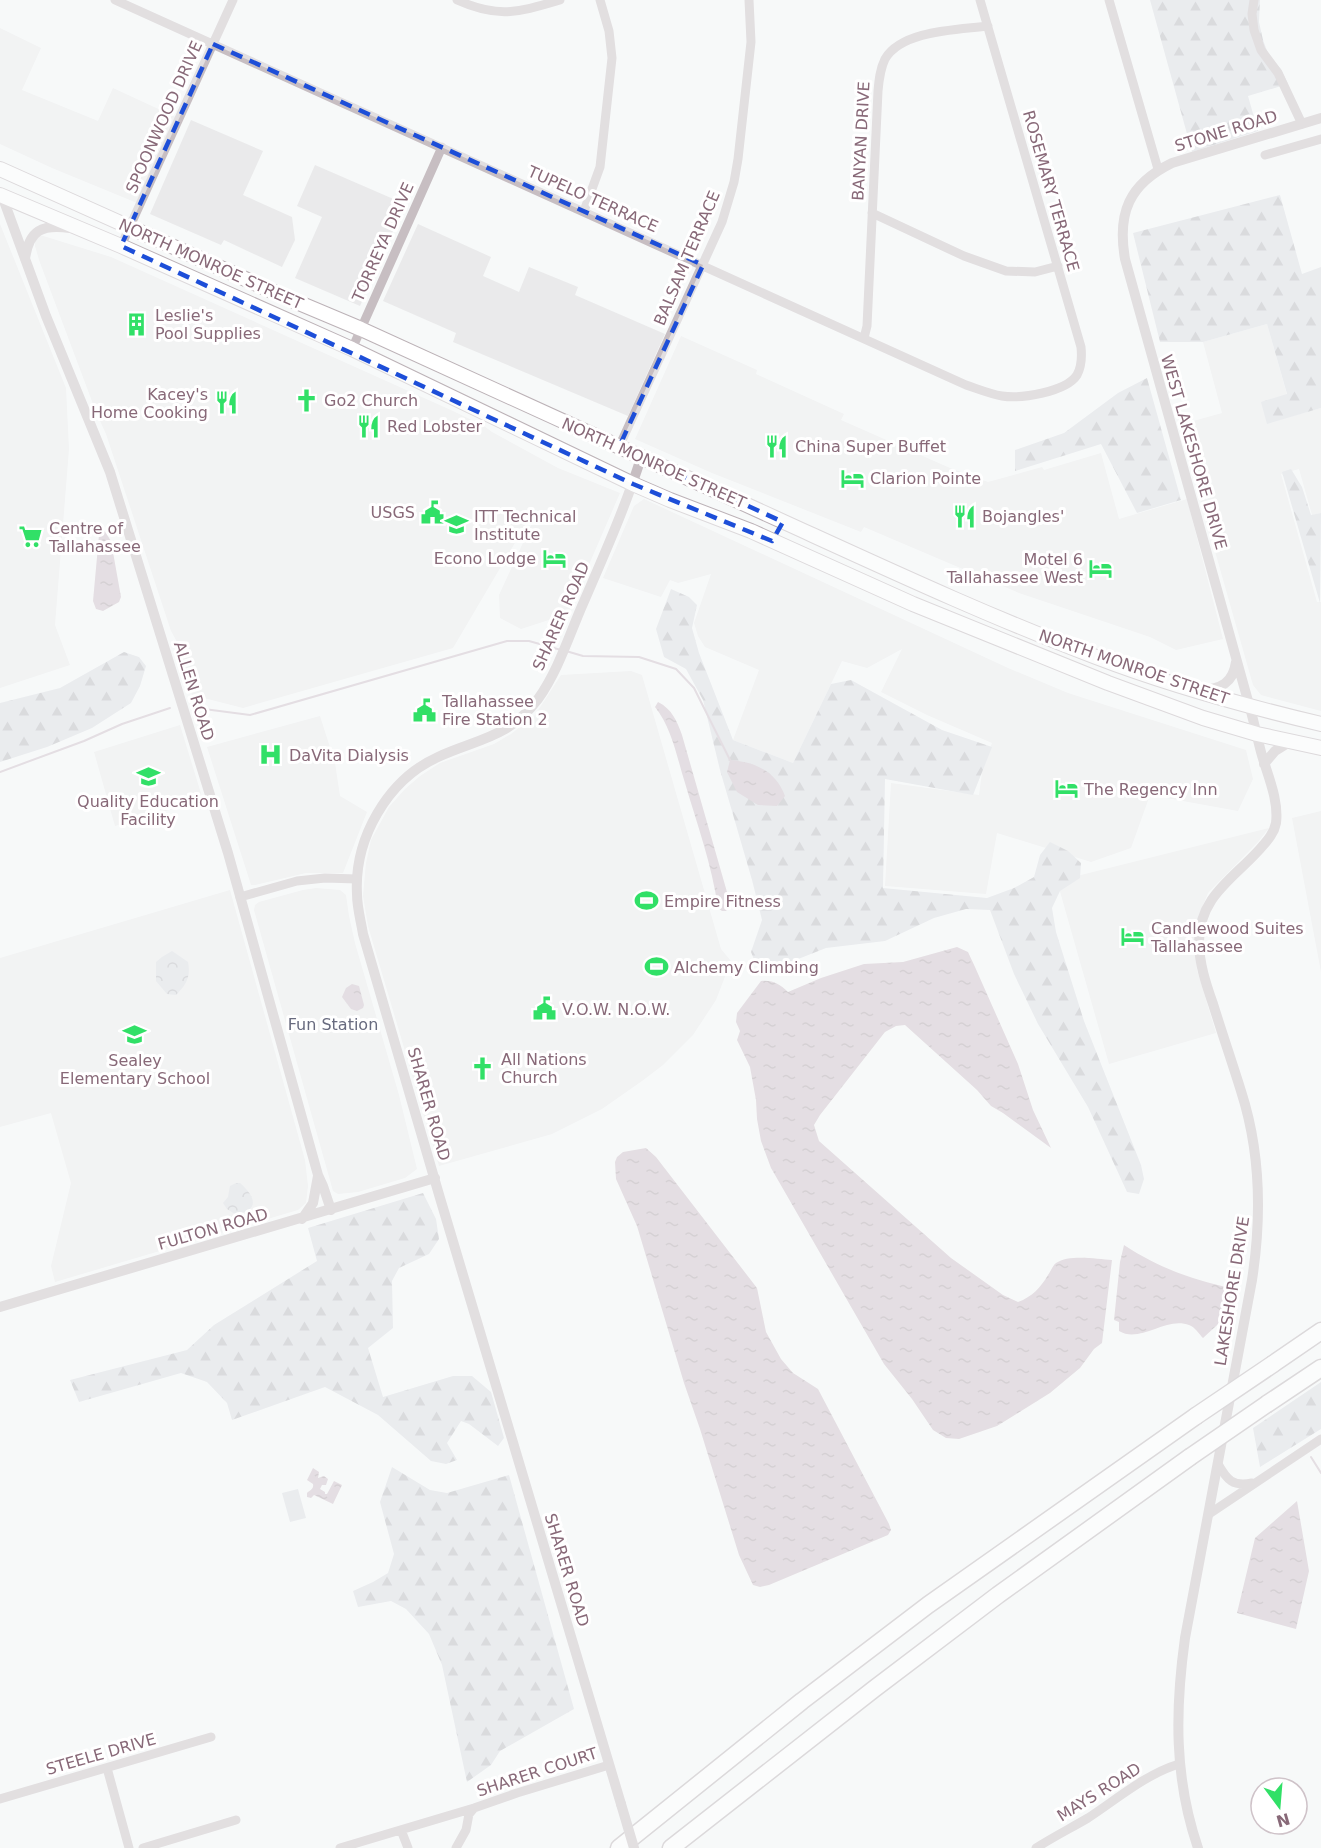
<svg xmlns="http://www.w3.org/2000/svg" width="1321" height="1848" font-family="'DejaVu Sans',sans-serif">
	<defs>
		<pattern id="forest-firs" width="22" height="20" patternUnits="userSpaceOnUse" patternTransform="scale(1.5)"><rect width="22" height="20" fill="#d9dbe1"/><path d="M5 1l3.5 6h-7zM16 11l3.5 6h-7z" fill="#b6b6bb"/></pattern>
		<pattern id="park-crowns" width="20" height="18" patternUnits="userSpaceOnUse" patternTransform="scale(1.5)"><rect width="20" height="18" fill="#d9dbe1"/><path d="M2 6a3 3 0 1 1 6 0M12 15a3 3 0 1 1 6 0" fill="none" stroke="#b6b6bb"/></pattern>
		<pattern id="water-ripples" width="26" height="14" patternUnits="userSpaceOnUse" patternTransform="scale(1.5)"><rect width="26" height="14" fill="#ccbdc7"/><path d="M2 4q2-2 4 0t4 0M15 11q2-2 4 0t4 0" fill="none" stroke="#ab9ea6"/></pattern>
	</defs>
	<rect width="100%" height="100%" fill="#f7f9f9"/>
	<path fill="#eaeaeb" d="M 0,28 L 41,48 L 22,90 L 98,121 L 113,88 L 180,119 L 142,205 L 52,168 L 0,144 Z
		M 191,120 L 263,151 L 243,195 L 292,217 L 295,240 L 282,267 L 224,240 L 221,245 L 150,214 Z
		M 315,165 L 405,204 L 360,306 L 295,278 L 322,217 L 297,206 Z
		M 0,224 L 66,388 L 69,449 L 55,625 L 70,665 L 0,688 Z
		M 418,224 L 491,257 L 483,276 L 519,292 L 529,267 L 578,287 L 575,295 L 665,334 L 628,416 L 453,342 L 456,333 L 383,301 Z
		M 37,234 L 111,257 L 453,411 L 484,426 L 492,432 L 558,468 L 620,493 L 565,620 L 558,617 L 521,629 L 500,618 L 499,595 L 533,521 L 529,519 L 453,648 L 243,708 L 192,695 L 176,640 L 171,631 L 106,434 L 96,412 L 39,260 L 35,246 L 35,238 Z
		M 1267,324 L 1287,395 L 1267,423 L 1321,408 L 1321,513 L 1312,515 L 1299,469 L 1281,474 L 1317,602 L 1321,602 L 1321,711 L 1261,695 L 1253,685 L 1179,425 L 1222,413 L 1203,342 Z
		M 681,336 L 757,370 L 756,374 L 844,414 L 841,420 L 950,468 L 988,482 L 1042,467 L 1044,470 L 1101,453 L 1119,519 L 1187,499 L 1223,639 L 1176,650 L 1150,637 L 1019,593 L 864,527 L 861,532 L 712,473 L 635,439 Z
		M 644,499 L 1008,668 L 1068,693 L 1246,750 L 1253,779 L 1238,811 L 1150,795 L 1131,848 L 1091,862 L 997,833 L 986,894 L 885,886 L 891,783 L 979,795 L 983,765 L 992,743 L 927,715 L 881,692 L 902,649 L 867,668 L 842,661 L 793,763 L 733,740 L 759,670 L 705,647 L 698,636 L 694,623 L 711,574 L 678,583 L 670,580 L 661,597 L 603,578 L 634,506 Z
		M 631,671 L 642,675 L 721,949 L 731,961 L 716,1000 L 693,1035 L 663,1065 L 642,1081 L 602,1109 L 552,1134 L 439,1166 L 368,926 L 363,896 L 366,863 L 371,840 L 389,807 L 405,789 L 420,776 L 440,763 L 494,744 L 511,734 L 535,715 L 561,675 Z
		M 320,716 L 335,763 L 340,796 L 367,812 L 343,873 L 306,873 L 255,885 L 251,885 L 207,747 Z
		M 180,725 L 203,800 L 115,826 L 94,752 Z
		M 1321,811 L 1321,972 L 1292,818 Z
		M 1269,828 L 1258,842 L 1208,893 L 1194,927 L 1194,947 L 1197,970 L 1216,1033 L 1109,1064 L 1057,881 Z
		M 316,888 L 340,890 L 346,895 L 349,916 L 355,943 L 399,1095 L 417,1169 L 405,1178 L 358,1192 L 338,1194 L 333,1191 L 254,910 L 255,905 L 259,902 L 303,890 Z
		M 230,890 L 305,1160 L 308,1186 L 306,1203 L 298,1210 L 55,1282 L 51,1266 L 71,1183 L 51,1113 L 0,1127 L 0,958 Z"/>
	<path fill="url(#forest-firs)" d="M 1150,0 L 1260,0 L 1259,22 L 1263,40 L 1269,56 L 1281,69 L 1288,84 L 1248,96 L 1258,131 L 1192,152 Z
		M 1280,195 L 1302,274 L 1321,267 L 1321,408 L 1267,424 L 1261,402 L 1287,394 L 1267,324 L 1203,342 L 1160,342 L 1133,233 Z
		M 1147,378 L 1181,500 L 1137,513 L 1101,444 L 1015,471 L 1015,450 L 1064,433 L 1118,393 Z
		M 1291,469 L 1302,487 L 1311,515 L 1321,513 L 1320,603 L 1282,472 Z
		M 671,589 L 689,597 L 697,605 L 692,628 L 699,653 L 733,740 L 793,763 L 831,684 L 851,680 L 942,730 L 992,747 L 973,795 L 885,779 L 883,888 L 987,898 L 1014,888 L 1034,877 L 1040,855 L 1050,842 L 1068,851 L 1081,863 L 1080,878 L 1060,891 L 1052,908 L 1056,932 L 1084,1021 L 1141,1165 L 1144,1179 L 1139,1194 L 1127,1192 L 1088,1107 L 1038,1024 L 1014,974 L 990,910 L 966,909 L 934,918 L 885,941 L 826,948 L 773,969 L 755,962 L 751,952 L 762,920 L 752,880 L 720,770 L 703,700 L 686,669 L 664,657 L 656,629 Z
		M 124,652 L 139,657 L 146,666 L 140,686 L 131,703 L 92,728 L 47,747 L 0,762 L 0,703 L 60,688 Z
		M 423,1193 L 436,1219 L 439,1239 L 429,1254 L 399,1268 L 392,1281 L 393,1328 L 368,1348 L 383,1397 L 453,1376 L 472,1376 L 491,1392 L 504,1438 L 498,1446 L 469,1424 L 461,1421 L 447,1443 L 457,1460 L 446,1464 L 431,1461 L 378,1415 L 325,1387 L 232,1420 L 227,1403 L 207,1382 L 181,1373 L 79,1402 L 70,1380 L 187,1350 L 214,1325 L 317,1261 L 308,1228 Z
		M 1321,1382 L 1321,1429 L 1260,1467 L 1253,1428 Z
		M 392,1467 L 430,1490 L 447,1493 L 509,1475 L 574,1709 L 500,1751 L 491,1765 L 467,1782 L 442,1665 L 429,1634 L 406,1609 L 391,1601 L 358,1607 L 353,1591 L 373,1582 L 388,1573 L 394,1554 L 380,1502 Z"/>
	<path fill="url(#park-crowns)" d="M 172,951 L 188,962 C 191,977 186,985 176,995 L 167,994 L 156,981 L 156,962 L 162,957 Z
		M 236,1183 L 240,1183 C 256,1197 260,1211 235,1214 L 227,1209 L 223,1203 L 228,1197 L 230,1186 Z"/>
	<path fill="#d9dbe1" d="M 298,1489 L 306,1518 L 290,1522 L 282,1493 Z"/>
	<path fill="url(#water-ripples)" d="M 100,524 L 111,541 L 121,597 L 119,602 L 103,611 L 96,609 L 93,601 Z
		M 658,702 C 672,709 677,721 682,735 L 729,899 L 729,907 L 726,911 L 722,911 L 718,908 C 712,865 697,824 685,783 C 677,758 672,728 655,707 Z
		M 730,760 C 755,762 776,771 785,796 L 777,806 L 758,805 L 737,792 L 727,772 Z
		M 957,947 L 968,952 L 975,967 L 1018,1064 L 1033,1110 L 1051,1148 L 1003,1113 L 991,1106 L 977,1090 L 905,1025 L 896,1026 L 885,1032 L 820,1115 L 814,1125 L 819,1141 L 951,1258 L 1003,1295 L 1018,1302 C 1032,1297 1041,1287 1048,1275 C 1051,1271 1053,1265 1056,1263 C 1069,1254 1097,1259 1112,1260 L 1102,1343 L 1094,1349 L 1080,1368 L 1050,1393 L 997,1426 L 959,1439 L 946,1438 L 933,1430 L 912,1399 L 884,1364 L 771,1168 L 761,1141 L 757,1119 L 756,1100 L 750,1067 L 737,1040 L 740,1031 L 736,1022 L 737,1013 L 761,981 C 774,980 779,984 788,992 L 821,978 L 864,964 L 903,962 Z
		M 352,984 L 359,986 L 364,1005 L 363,1008 L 357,1011 L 351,1009 L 342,997 L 346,988 Z
		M 646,1148 L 656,1157 L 757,1288 L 766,1332 L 781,1359 L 793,1373 L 818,1389 L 889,1524 L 891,1530 L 888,1535 L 769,1585 L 760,1587 L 753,1585 L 739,1555 L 700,1429 L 684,1383 L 637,1226 L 616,1179 L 615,1162 L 617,1157 L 623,1152 Z
		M 1124,1245 C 1159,1268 1190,1279 1231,1288 L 1227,1316 L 1203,1338 C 1199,1334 1195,1327 1189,1325 C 1166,1316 1140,1344 1119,1331 L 1119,1322 L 1114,1320 L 1120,1262 Z
		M 313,1468 L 319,1472 L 318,1478 L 324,1476 L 328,1479 L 326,1485 L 322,1485 L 320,1489 L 325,1492 L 325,1494 L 327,1494 L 334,1481 L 342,1485 L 333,1504 L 314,1495 L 311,1498 L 307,1497 L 307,1493 C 310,1490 314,1489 313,1484 L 307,1480 Z
		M 1297,1501 L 1309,1571 L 1296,1629 L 1237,1613 L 1255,1538 Z"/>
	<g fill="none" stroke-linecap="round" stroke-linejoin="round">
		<path stroke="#ccbdc7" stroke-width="2" d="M 566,651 L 583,656 L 639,657 L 676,669 L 694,688 L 730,760
			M 204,709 L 250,715 L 507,641 L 529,641 L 561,650
			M 0,772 L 84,741 L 122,724 L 170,708
			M 1311,1457 L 1321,1473"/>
		<defs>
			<path id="primary" d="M 0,169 L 292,300 L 361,329 C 502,394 643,458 784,522 C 887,569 990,617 1096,657 C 1169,685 1245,706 1321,724
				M 0,195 L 121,246 L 352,349 L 633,484 L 670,500 L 751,531 L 913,604 L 1108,683 L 1203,718 L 1257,734 L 1321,748"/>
			<path id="motorway" d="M 1273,1364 L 1321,1331
				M 1267,1404 L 1321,1368
				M 619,1848 L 802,1701 L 928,1605 L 1196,1416
				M 671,1848 L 874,1689 L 998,1595 L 1190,1457"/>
		</defs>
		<use href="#primary" stroke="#bcb2b7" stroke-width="16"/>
		<use href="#motorway" stroke="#bab2b6" stroke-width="19"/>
		<path stroke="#c7bec2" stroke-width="9" d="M 115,0 L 966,385 C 978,389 990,394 1002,396 C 1021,399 1066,392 1077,375 C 1082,366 1082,357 1081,347 L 980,0
			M 457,0 C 499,19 519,12 560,0
			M 1109,0 L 1158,169
			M 1254,0 L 1252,14 L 1254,30 L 1261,50 L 1278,73 L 1302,124
			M 1265,155 L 1321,139
			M 584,211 L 600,167 L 612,58 L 609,31 L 600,0
			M 872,213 L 964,256 L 1006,271 L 1035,272 L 1058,266
			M 121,246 L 233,0
			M 864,338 L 867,326 L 878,91 C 879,80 880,69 885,59 C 902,30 958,30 988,26
			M 352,349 L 442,147
			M 619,447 L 722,222 L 734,182 L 738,159 L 751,42 L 749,0
			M 240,897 L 297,881 L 325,878 L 357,879
			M 1218,1464 C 1227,1480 1233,1487 1252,1483
			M 1209,1514 L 1321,1439
			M 107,1768 L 129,1848
			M 0,1799 L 211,1737
			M 401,1830 L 408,1848
			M 143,1848 L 236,1820
			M 340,1848 L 474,1808 L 517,1793 L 609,1765
			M 456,1848 L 466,1830 L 469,1814 L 474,1808
			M 1036,1848 C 1053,1837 1071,1828 1088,1818 C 1117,1799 1146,1774 1179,1764"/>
		<path stroke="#c7bec2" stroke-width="10" d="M 1,193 L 46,316 L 110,472 L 228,853 L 318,1175 L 323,1186 L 331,1210
			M 25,259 C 29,230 42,224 70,228
			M 1201,690 C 1221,689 1233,683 1236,662
			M 1264,764 L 1275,751 L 1291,741
			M 302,1219 L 313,1203 L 318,1176
			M 0,1307 L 435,1178
			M 621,1804 L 440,1198 L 363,934 C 361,921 357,908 357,894 C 354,839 387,780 438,757 C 477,739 509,738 538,699 C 556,674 567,642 579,613 C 601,562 624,511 641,458
			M 1198,1848 C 1174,1778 1175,1710 1185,1638 L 1252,1280 C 1262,1215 1261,1153 1241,1091 C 1232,1062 1222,1033 1213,1004 C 1206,984 1199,963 1199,942 C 1199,897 1233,879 1259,850 C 1266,842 1274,834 1276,823 C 1279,799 1267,774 1261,752 C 1257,737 1254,722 1250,708 L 1125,259 C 1117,213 1129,184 1172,163 L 1321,118"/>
		<use href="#primary" stroke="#fff" stroke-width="14"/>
		<use href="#motorway" stroke="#fff" stroke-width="16"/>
		<defs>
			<path id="motorway-bridge" d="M 1196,1416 L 1273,1364
				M 1190,1457 L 1267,1404"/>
		</defs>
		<use href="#motorway-bridge" stroke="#bab2b6" stroke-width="19" stroke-linecap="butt"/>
		<path stroke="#c7bec2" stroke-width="10" d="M 621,1804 L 634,1848"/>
		<use href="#motorway-bridge" stroke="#fff" stroke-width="16"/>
	</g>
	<path d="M0 0H1321V1848H0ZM 213,44 L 703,265 L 619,447 L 783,522 L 772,541 L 633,484 L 121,246 Z" fill="#f7f9f9" fill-opacity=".55" fill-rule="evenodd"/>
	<path fill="none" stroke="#1d4ed8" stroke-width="4.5" stroke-dasharray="12 8" stroke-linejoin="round" d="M 213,44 L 703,265 L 619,447 L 783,522 L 772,541 L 633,484 L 121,246 Z"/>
	<defs>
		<symbol id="building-bare" viewBox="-9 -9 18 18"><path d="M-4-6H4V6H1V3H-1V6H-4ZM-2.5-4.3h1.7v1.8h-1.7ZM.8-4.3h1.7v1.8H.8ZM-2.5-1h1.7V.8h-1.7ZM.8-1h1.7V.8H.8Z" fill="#31e067" stroke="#fff" stroke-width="2.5" paint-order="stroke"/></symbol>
		<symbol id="church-bare" viewBox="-9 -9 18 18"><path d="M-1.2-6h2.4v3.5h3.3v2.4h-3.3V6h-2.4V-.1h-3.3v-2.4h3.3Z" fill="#31e067" stroke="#fff" stroke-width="2.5" paint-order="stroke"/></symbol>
		<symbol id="restaurant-bare" viewBox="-9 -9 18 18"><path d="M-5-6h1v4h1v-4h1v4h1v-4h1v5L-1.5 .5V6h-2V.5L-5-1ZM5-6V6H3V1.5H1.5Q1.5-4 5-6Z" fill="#31e067" stroke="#fff" stroke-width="2.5" paint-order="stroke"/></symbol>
		<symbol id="hotel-bare" viewBox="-9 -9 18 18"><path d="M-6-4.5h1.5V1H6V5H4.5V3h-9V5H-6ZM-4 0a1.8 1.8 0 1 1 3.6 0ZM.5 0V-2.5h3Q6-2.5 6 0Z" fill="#31e067" stroke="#fff" stroke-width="2.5" paint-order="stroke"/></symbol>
		<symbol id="civic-bare" viewBox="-9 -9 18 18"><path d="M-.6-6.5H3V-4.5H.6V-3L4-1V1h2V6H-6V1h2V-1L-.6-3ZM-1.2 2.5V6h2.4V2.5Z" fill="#31e067" stroke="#fff" stroke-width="2.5" paint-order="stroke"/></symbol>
		<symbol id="university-bare" viewBox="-9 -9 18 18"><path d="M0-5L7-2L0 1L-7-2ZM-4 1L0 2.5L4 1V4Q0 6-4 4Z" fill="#31e067" stroke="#fff" stroke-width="2.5" paint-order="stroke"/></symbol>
		<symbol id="supermarket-bare" viewBox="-9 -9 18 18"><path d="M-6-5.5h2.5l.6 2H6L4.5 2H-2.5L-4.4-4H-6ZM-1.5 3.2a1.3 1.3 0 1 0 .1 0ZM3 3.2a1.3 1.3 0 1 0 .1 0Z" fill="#31e067" stroke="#fff" stroke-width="2.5" paint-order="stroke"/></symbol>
		<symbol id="hospital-bare" viewBox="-9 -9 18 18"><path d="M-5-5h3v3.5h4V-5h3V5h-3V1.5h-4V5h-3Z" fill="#31e067" stroke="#fff" stroke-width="2.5" paint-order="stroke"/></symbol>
		<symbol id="school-bare" viewBox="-9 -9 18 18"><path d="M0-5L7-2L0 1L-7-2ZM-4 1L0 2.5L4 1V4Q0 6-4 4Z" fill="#31e067" stroke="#fff" stroke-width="2.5" paint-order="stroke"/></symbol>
		<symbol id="stadium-bare" viewBox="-9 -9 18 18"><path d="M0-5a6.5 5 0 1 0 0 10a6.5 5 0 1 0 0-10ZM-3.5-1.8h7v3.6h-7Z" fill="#31e067" stroke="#fff" stroke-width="2.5" paint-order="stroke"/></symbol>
	</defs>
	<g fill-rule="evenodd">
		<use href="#building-bare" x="120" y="308" width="33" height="33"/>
		<use href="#church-bare" x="290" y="384" width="33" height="33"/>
		<use href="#restaurant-bare" x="210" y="386" width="33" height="33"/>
		<use href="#restaurant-bare" x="352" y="410" width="33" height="33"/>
		<use href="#restaurant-bare" x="760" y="430" width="33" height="33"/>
		<use href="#hotel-bare" x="836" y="462" width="33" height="33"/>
		<use href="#civic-bare" x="416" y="496" width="33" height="33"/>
		<use href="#restaurant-bare" x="948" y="500" width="33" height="33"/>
		<use href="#university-bare" x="440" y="508" width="33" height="33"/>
		<use href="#supermarket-bare" x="14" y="520" width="33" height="33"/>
		<use href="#hotel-bare" x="538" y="542" width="33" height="33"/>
		<use href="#hotel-bare" x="1084" y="552" width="33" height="33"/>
		<use href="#civic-bare" x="408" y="694" width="33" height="33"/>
		<use href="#hospital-bare" x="254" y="738" width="33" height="33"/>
		<use href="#school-bare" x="132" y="760" width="33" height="33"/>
		<use href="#hotel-bare" x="1050" y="772" width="33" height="33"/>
		<use href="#stadium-bare" x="630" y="884" width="33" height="33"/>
		<use href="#hotel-bare" x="1116" y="920" width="33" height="33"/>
		<use href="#stadium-bare" x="640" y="950" width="33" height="33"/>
		<use href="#civic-bare" x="528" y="992" width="33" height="33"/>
		<use href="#school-bare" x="118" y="1018" width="33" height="33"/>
		<use href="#church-bare" x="466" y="1052" width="33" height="33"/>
	</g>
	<g text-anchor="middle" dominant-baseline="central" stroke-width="6" stroke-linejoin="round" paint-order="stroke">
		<g font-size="16" fill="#886978" stroke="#fff">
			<text transform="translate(164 117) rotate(-66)">SPOONWOOD DRIVE</text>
			<text transform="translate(1226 131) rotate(-17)">STONE ROAD</text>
			<text transform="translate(861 141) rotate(-87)">BANYAN DRIVE</text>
			<text transform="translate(1051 191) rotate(74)">ROSEMARY TERRACE</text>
			<text transform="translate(593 199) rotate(24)">TUPELO TERRACE</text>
			<text transform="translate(383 242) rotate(-66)">TORREYA DRIVE</text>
			<text transform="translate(687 258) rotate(-67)">BALSAM TERRACE</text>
			<text transform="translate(211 264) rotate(24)">NORTH MONROE STREET</text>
			<text transform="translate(1194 452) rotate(74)">WEST LAKESHORE DRIVE</text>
			<text transform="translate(654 463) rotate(24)">NORTH MONROE STREET</text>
			<text transform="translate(561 616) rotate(-66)">SHARER ROAD</text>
			<text transform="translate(1134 667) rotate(19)">NORTH MONROE STREET</text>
			<text transform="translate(194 691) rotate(73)">ALLEN ROAD</text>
			<text transform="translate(429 1104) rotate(74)">SHARER ROAD</text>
			<text transform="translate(213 1229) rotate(-16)">FULTON ROAD</text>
			<text transform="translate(1232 1291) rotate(-81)">LAKESHORE DRIVE</text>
			<text transform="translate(567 1570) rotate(73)">SHARER ROAD</text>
			<text transform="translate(101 1754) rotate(-16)">STEELE DRIVE</text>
			<text transform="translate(537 1772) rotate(-18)">SHARER COURT</text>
			<text transform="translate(1099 1792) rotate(-32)">MAYS ROAD</text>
		</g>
		<g font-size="16" fill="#886978" stroke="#fff" text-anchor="start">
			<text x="155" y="315">Leslie's<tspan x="155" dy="18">Pool Supplies</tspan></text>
			<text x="208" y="394" text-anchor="end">Kacey's<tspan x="208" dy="18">Home Cooking</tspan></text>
			<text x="324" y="400">Go2 Church</text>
			<text x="387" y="426">Red Lobster</text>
			<text x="795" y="446">China Super Buffet</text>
			<text x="870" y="478">Clarion Pointe</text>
			<text x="415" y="512" text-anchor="end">USGS</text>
			<text x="474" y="516">ITT Technical<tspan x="474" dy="18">Institute</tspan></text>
			<text x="982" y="516">Bojangles'</text>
			<text x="49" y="528">Centre of<tspan x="49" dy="18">Tallahassee</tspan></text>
			<text x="536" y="558" text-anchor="end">Econo Lodge</text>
			<text x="1083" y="559" text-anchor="end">Motel 6<tspan x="1083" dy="18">Tallahassee West</tspan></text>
			<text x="442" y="701">Tallahassee<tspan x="442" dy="18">Fire Station 2</tspan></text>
			<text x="289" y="755">DaVita Dialysis</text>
			<text x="1084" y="789">The Regency Inn</text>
			<text x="148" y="801" text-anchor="middle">Quality Education<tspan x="148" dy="18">Facility</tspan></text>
			<text x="664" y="901">Empire Fitness</text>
			<text x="1151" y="928">Candlewood Suites<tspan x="1151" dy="18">Tallahassee</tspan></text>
			<text x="674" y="967">Alchemy Climbing</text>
			<text x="562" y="1009">V.O.W. N.O.W.</text>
			<text x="501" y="1059">All Nations<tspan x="501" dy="18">Church</tspan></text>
			<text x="135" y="1060" text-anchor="middle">Sealey<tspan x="135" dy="18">Elementary School</tspan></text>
		</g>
		<g font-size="16" fill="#686b7f" stroke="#fff">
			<text x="333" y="1024">Fun Station</text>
		</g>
	</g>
	<g transform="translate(1279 1806) rotate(164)"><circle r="28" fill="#ffffff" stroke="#cfc3c9" stroke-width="1.5"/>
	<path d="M0-4.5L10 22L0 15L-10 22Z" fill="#31e067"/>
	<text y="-9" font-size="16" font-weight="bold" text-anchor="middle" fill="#886978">N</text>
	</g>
</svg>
